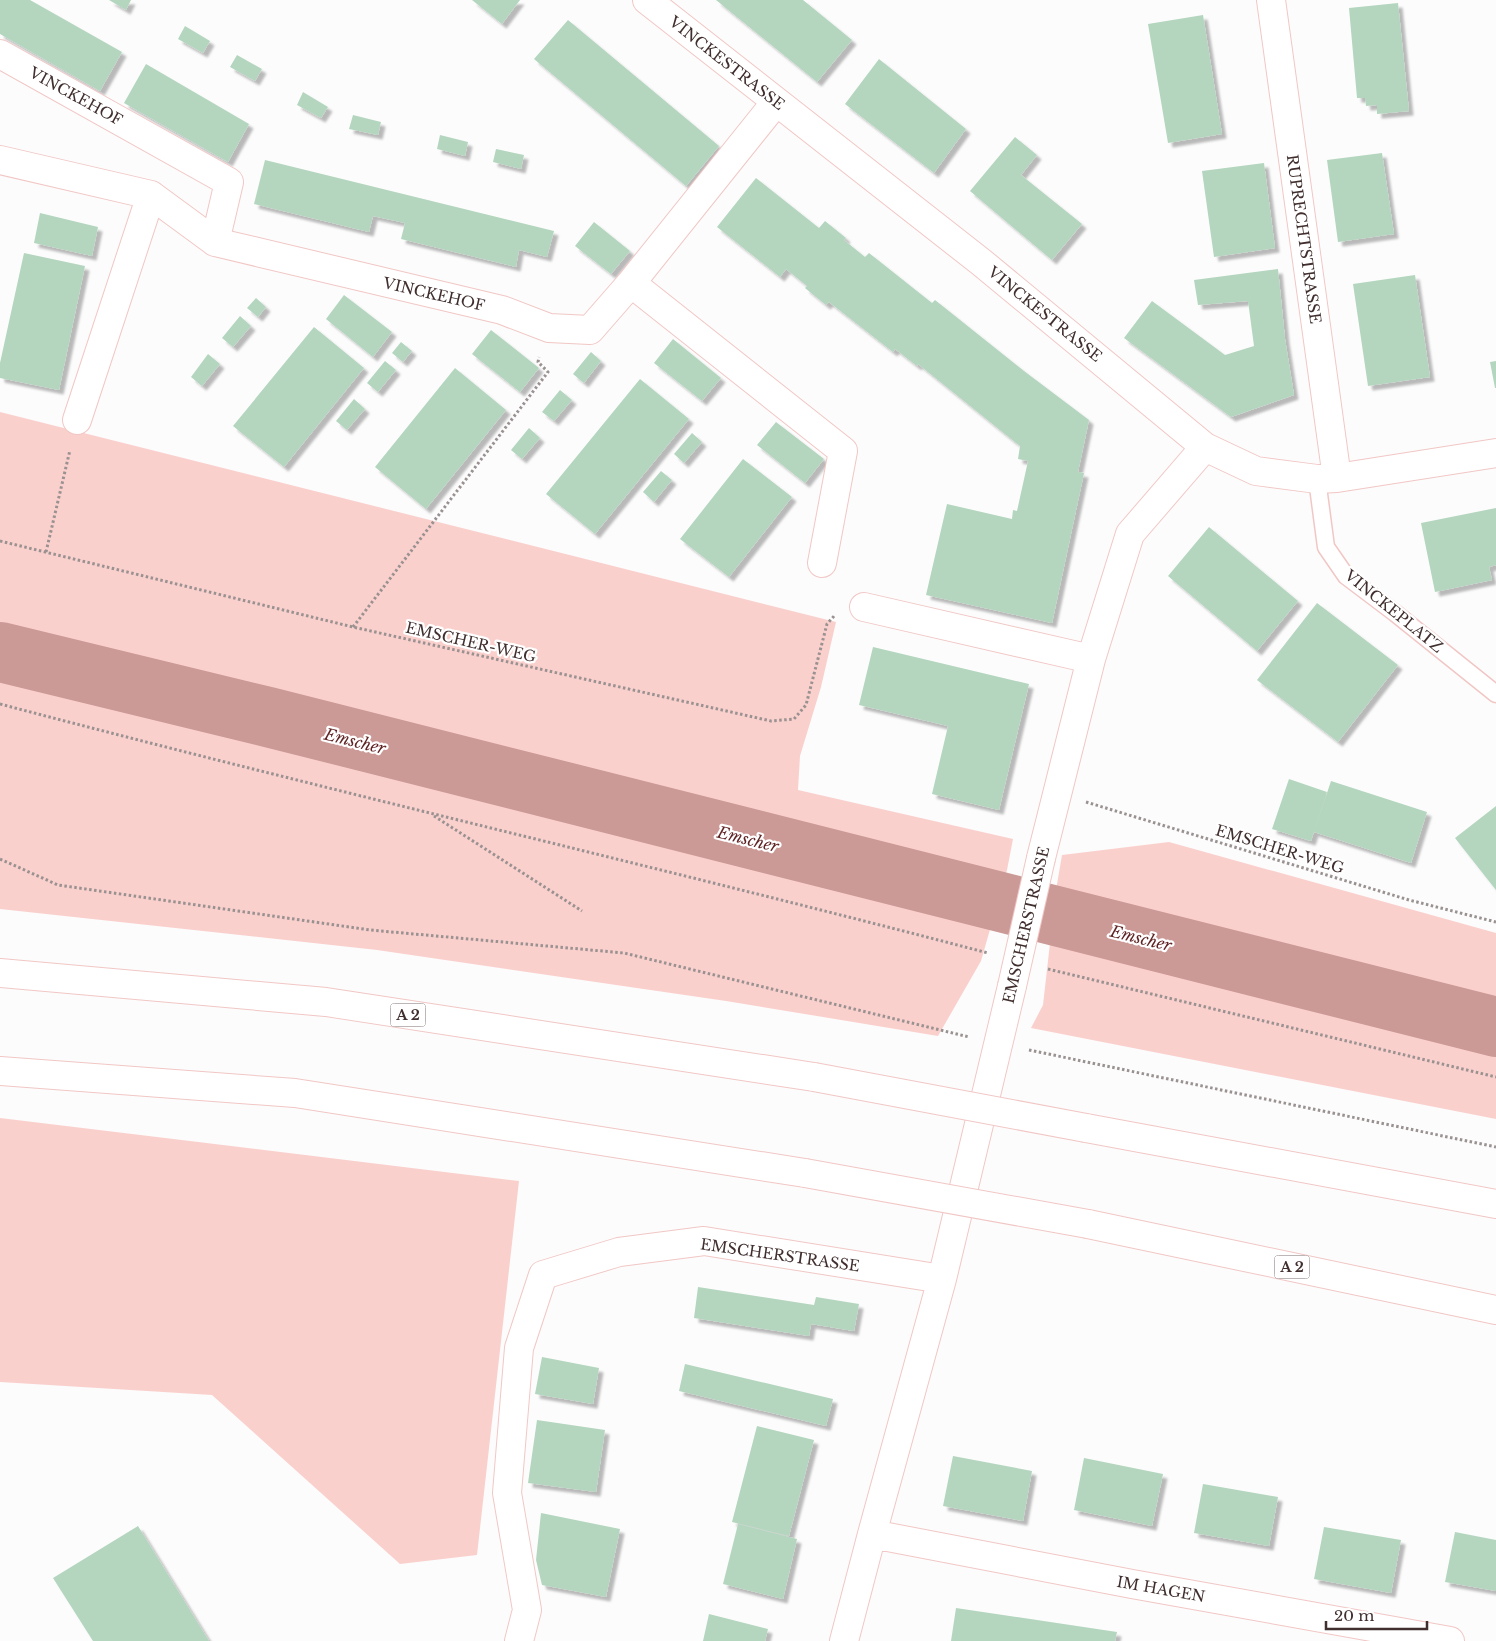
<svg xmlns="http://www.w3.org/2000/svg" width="1496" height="1641" font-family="'Libre Baskerville',serif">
	<defs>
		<filter id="shadow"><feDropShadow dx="4.5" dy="4.5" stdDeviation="1" flood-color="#0004"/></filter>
	</defs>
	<rect width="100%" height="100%" fill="#fcfcfc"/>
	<path fill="#fad0cd" d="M 0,412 L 836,622 L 821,687 L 800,756 L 798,790 L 1013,839 L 1007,870 L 981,961 L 938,1036 L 726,1001 L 377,950 L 0,909 Z
		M 1169,842 L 1496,933 L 1496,1119 L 1031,1028 L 1043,1005 L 1056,890 L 1062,855 Z
		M 0,1118 L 519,1181 L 477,1555 L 400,1564 L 212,1395 L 0,1382 Z"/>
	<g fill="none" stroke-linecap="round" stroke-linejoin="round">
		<path stroke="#cb9996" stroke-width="60" d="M 0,652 L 268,717 L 1496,1027"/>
	</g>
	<path fill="#b4d6bf" filter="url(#shadow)" d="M 0,0 L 30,0 L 122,52 L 100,91 L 0,34 Z
		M 109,0 L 131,0 L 126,10 Z
		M 472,0 L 520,0 L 502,24 Z
		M 716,0 L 803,0 L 852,40 L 817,82 Z
		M 1398,3 L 1409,111 L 1377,114 L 1377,105 L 1366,106 L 1365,98 L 1357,98 L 1349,8 Z
		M 1203,15 L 1222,134 L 1168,143 L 1148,24 Z
		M 568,20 L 719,146 L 686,186 L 534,59 Z
		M 185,26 L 210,41 L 203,53 L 178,39 Z
		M 237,55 L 262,69 L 255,81 L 230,67 Z
		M 879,59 L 966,129 L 934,173 L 845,104 Z
		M 146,64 L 249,124 L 228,162 L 124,103 Z
		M 303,92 L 328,107 L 321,118 L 297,105 Z
		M 353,115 L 381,122 L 378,135 L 349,129 Z
		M 440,135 L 468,142 L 465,156 L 437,149 Z
		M 1015,137 L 1037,155 L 1021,175 L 1082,224 L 1052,260 L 970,191 Z
		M 496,149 L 524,155 L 521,169 L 493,162 Z
		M 1382,153 L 1394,234 L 1338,242 L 1327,160 Z
		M 265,160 L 554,231 L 547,257 L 519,250 L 516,267 L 401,239 L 405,223 L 373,216 L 369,232 L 254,204 Z
		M 1264,163 L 1275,248 L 1214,257 L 1202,171 Z
		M 756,178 L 819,228 L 825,221 L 846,238 L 844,240 L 865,257 L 869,253 L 932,303 L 935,300 L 1024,371 L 1089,420 L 1078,472 L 1084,473 L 1052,623 L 926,595 L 947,504 L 1012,519 L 1013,510 L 1017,511 L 1028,461 L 1018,459 L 1020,446 L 918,364 L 917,366 L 895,349 L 893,352 L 829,302 L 826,305 L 805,288 L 807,286 L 786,269 L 780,277 L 717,227 Z
		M 40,213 L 98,227 L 92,256 L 34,243 Z
		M 594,222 L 630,251 L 611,274 L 575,246 Z
		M 24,253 L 85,266 L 59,390 L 0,378 L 0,363 Z
		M 1278,269 L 1285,339 L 1294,395 L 1231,417 L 1124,338 L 1152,301 L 1225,355 L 1254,346 L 1248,301 L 1198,305 L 1194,280 Z
		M 1415,275 L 1430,377 L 1368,386 L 1353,284 Z
		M 344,295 L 392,332 L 373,357 L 326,319 Z
		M 256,298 L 266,307 L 258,317 L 247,308 Z
		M 240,316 L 251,326 L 233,347 L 222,338 Z
		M 314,327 L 364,368 L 284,467 L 233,426 Z
		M 491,330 L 539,368 L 520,392 L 472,354 Z
		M 673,339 L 721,378 L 702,401 L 654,363 Z
		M 401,342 L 412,351 L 403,362 L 392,353 Z
		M 591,352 L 601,361 L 584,383 L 573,374 Z
		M 208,354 L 220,364 L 202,386 L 191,377 Z
		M 385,361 L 396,370 L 378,392 L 367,383 Z
		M 1496,361 L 1496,388 L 1495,388 L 1490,362 Z
		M 455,368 L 506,410 L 426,509 L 375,467 Z
		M 640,379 L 689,419 L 595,534 L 546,494 Z
		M 560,390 L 572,400 L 554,421 L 542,412 Z
		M 354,399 L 365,409 L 347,430 L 336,421 Z
		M 776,422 L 824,459 L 805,483 L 757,445 Z
		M 529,428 L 540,438 L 522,459 L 511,450 Z
		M 692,433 L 702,442 L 684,463 L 674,454 Z
		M 743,459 L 792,497 L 729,577 L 680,539 Z
		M 661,471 L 672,480 L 654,502 L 643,492 Z
		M 1496,508 L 1496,565 L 1489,567 L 1492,580 L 1435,592 L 1421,523 Z
		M 1209,527 L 1298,601 L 1257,651 L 1168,576 Z
		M 1317,603 L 1398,665 L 1338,742 L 1257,680 Z
		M 873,647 L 1029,684 L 999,810 L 932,794 L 948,726 L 859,705 Z
		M 1289,779 L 1327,792 L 1311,841 L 1272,829 Z
		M 1331,781 L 1427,812 L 1411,863 L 1314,832 Z
		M 1496,806 L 1496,890 L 1455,838 Z
		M 698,1287 L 814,1305 L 816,1297 L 859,1304 L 854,1331 L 811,1324 L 809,1336 L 694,1318 Z
		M 542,1357 L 599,1368 L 593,1404 L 535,1394 Z
		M 685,1364 L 833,1399 L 826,1426 L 679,1391 Z
		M 537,1420 L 605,1430 L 596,1492 L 528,1483 Z
		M 757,1426 L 814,1440 L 789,1536 L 732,1522 Z
		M 953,1456 L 1032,1471 L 1023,1521 L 943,1506 Z
		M 1084,1458 L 1163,1474 L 1152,1526 L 1074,1510 Z
		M 1203,1484 L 1278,1497 L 1269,1546 L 1194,1533 Z
		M 541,1513 L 620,1529 L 606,1597 L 542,1585 L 536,1560 Z
		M 738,1524 L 797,1539 L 783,1599 L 723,1584 Z
		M 138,1526 L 209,1641 L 93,1641 L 53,1578 Z
		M 1324,1527 L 1401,1540 L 1391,1593 L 1314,1579 Z
		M 1455,1532 L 1496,1540 L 1496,1591 L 1445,1582 Z
		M 956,1608 L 1117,1632 L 1115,1641 L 951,1641 Z
		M 709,1614 L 768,1629 L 765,1641 L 703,1641 Z"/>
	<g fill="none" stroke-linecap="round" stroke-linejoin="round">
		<defs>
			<path id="service" d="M 1317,479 L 1326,547 L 1346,576 L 1395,613 L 1496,694"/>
			<path id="minor" d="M 647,0 L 981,262 L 1205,447 L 1256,471 L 1317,479 L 1337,478 L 1496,453
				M 1271,0 L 1337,478
				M 0,54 L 229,182 L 215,242
				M 776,102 L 631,283 L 843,451 L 822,563
				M 0,160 L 151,195 L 215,242 L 502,310 L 549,328 L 590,330 L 631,283
				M 77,420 L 151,195
				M 864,607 L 1091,659
				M 1041,858 L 1091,659 L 1130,534 L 1205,447
				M 872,1534 L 1132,1584 L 1450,1641
				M 519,1641 L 527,1610 L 507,1493 L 519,1348 L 543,1275 L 619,1252 L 704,1241 L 942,1279
				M 844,1641 L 872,1534 L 942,1279 L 1012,986"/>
			<path id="motorway" d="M 0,973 L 326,1002 L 814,1077
				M 0,1071 L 295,1093 L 805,1173
				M 1086,1128 L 1496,1204
				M 1088,1224 L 1496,1310"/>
		</defs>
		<use href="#service" stroke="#f1c7c5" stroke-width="19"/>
		<use href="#minor" stroke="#f1c7c5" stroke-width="30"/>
		<use href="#motorway" stroke="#f1c7c5" stroke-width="30"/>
		<path stroke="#9a9191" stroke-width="3" stroke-dasharray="2.5 2.5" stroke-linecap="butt" d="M 0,541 L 353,627 L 771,721 L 794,719 L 806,705 L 827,624 L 835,615
			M 46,552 L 70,450
			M 353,627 L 548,372 L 538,362 L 539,357
			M 0,704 C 329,791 660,867 988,953
			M 1086,802 L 1409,900 L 1496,922
			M 434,816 L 582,911
			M 0,859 L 58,885 L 370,930 L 624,953 L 969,1037
			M 1048,969 L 1496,1077
			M 1029,1050 L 1496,1147"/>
		<use href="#service" stroke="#fff" stroke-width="16"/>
		<use href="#minor" stroke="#fff" stroke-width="28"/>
		<use href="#motorway" stroke="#fff" stroke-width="28"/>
		<defs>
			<path id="minor-bridge" d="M 1012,986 L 1041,858"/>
			<path id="motorway-bridge" d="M 814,1077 L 1086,1128
				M 805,1173 L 1088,1224"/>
		</defs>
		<use href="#minor-bridge" stroke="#f1c7c5" stroke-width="30" stroke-linecap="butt"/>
		<use href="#motorway-bridge" stroke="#f1c7c5" stroke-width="30" stroke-linecap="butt"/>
		<use href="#minor-bridge" stroke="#fff" stroke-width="28"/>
		<use href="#motorway-bridge" stroke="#fff" stroke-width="28"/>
	</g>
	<g text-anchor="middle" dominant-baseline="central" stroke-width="4.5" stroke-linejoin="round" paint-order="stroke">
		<g fill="#fff" stroke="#796d6d" stroke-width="1">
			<rect x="390.5" y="1003.5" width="35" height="23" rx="4"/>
			<rect x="1274.5" y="1255.5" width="35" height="23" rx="4"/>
		</g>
		<g font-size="14" font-weight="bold" fill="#402f2e">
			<text x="408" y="1015">A 2</text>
			<text x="1292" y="1267">A 2</text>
		</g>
		<g font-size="15" fill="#402f2e" stroke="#fff">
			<text transform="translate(727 63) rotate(38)">VINCKESTRASSE</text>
			<text transform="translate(76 96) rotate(29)">VINCKEHOF</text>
			<text transform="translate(1304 239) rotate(82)">RUPRECHTSTRASSE</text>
			<text transform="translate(434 294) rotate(13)">VINCKEHOF</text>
			<text transform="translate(1045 314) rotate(39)">VINCKESTRASSE</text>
			<text transform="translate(1394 611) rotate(39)">VINCKEPLATZ</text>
			<text transform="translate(471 642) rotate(13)">EMSCHER-WEG</text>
			<text transform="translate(1280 849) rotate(17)">EMSCHER-WEG</text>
			<text transform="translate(1026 925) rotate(-77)">EMSCHERSTRASSE</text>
			<text transform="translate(780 1255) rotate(8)">EMSCHERSTRASSE</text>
			<text transform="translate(1161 1589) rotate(10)">IM HAGEN</text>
		</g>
		<g font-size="16" font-style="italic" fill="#612425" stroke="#fff">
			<text transform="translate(355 741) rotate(14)">Emscher</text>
			<text transform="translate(748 839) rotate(14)">Emscher</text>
			<text transform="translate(1141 938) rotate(14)">Emscher</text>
		</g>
	</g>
	<path d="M1326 1621v8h101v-8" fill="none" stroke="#402f2e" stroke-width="2.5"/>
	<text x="1334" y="1621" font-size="15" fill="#402f2e" stroke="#ffffff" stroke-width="4" paint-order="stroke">20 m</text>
</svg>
